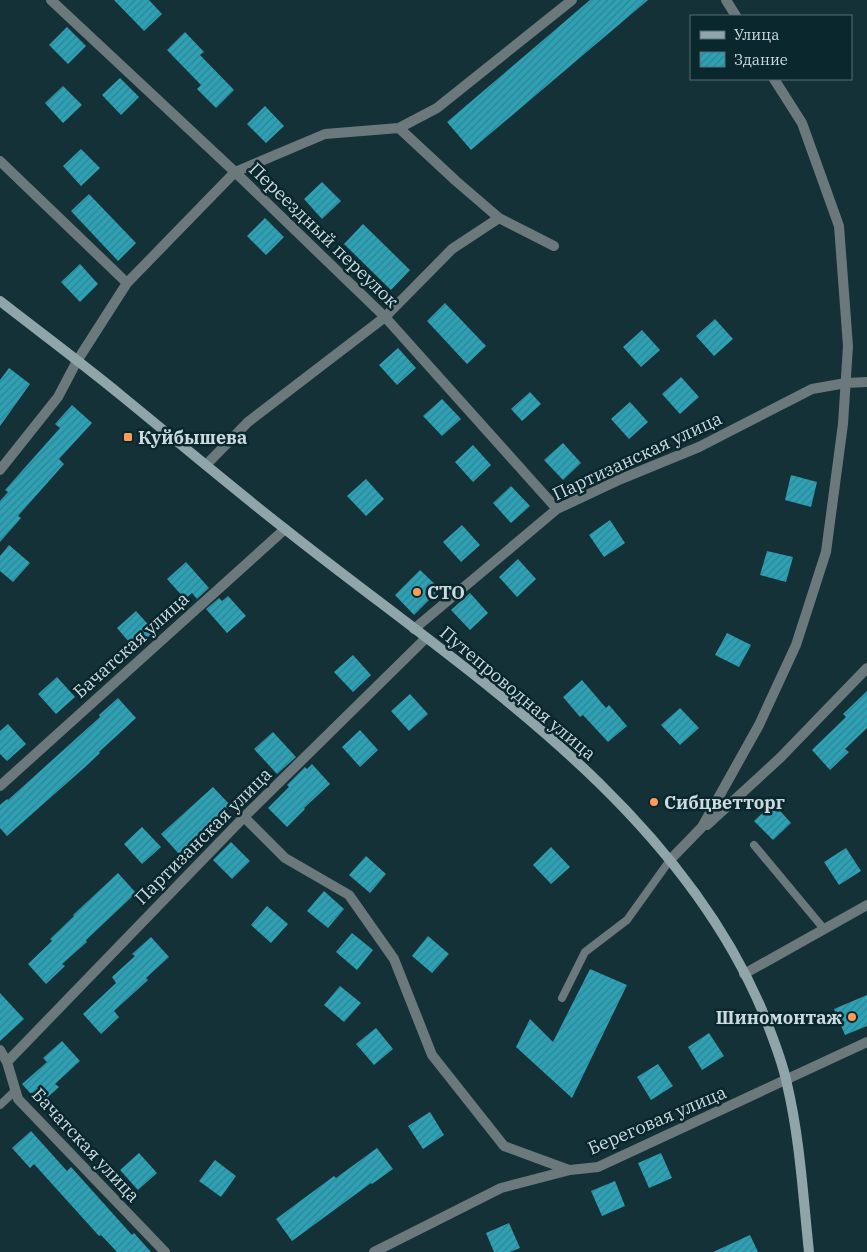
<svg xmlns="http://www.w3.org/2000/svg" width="867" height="1252" font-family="'IBM Plex Serif',serif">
	<defs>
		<pattern id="building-hatch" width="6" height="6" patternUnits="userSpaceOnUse" patternTransform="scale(1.25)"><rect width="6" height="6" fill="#2ea1b5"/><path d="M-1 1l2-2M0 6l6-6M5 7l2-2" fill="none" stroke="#328493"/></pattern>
	</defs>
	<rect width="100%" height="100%" fill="#143137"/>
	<path fill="url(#building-hatch)" d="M 114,0 L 149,0 L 162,14 L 144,31 Z
		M 590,0 L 648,0 L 471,150 L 447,122 Z
		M 67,27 L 86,46 L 68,64 L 49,45 Z
		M 185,32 L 204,52 L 200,55 L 234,90 L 216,108 L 197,89 L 201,85 L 167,50 Z
		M 120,78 L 139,97 L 121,115 L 102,95 Z
		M 63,86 L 82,105 L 63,123 L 45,103 Z
		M 265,106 L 284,126 L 266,143 L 247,124 Z
		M 81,149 L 100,168 L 81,186 L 63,166 Z
		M 322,182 L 341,201 L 322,219 L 304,199 Z
		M 89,194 L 136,243 L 118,261 L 71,211 Z
		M 265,218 L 284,237 L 266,255 L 247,236 Z
		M 363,224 L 410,270 L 391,290 L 344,244 Z
		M 80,264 L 98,284 L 80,302 L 61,282 Z
		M 445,303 L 486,346 L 467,364 L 427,321 Z
		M 715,319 L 733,339 L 714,356 L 696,336 Z
		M 642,330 L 660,350 L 641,367 L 623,347 Z
		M 398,348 L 416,368 L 397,385 L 379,365 Z
		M 9,368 L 30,384 L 0,426 L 0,380 Z
		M 681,377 L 699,397 L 680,414 L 662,394 Z
		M 530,392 L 541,404 L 522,421 L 511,409 Z
		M 442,399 L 461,419 L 442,436 L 423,416 Z
		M 630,402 L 648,422 L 629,439 L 611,419 Z
		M 72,405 L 92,423 L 59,459 L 64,464 L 18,516 L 21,518 L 0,542 L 0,501 L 8,492 L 5,490 L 60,428 L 55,424 Z
		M 563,443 L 581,463 L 563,480 L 544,460 Z
		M 473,445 L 491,465 L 473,482 L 455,462 Z
		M 791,475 L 817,482 L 811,507 L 785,500 Z
		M 366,479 L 384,499 L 366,516 L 347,496 Z
		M 511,486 L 530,506 L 511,523 L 493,503 Z
		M 610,520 L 625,543 L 604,557 L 589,535 Z
		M 462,525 L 480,545 L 461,562 L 443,542 Z
		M 9,545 L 30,563 L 13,582 L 0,571 L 0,556 Z
		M 767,551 L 793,557 L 786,582 L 760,575 Z
		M 518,559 L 536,579 L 517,597 L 499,577 Z
		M 186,562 L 209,588 L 197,599 L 192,593 L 185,599 L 167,579 Z
		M 420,570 L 440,589 L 414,615 L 395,595 Z
		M 470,593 L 488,613 L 470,630 L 451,610 Z
		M 228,596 L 246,616 L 227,633 L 206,609 L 219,598 L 222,601 Z
		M 136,611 L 154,631 L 135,649 L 117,628 Z
		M 727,633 L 751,645 L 739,667 L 715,655 Z
		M 353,655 L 371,675 L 353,692 L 334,672 Z
		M 57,677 L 75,697 L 56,714 L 38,694 Z
		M 582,680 L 606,708 L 609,705 L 627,726 L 608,742 L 583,715 L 580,717 L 563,697 Z
		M 867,691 L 867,728 L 845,749 L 849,752 L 830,770 L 812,750 L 846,717 L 843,714 Z
		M 410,694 L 428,714 L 409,731 L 391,711 Z
		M 118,698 L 136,718 L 99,752 L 100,753 L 84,768 L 7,836 L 0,828 L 0,805 L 7,799 L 8,800 L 100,717 L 99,715 Z
		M 680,708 L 699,728 L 680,745 L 661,725 Z
		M 8,724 L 26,744 L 7,761 L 0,754 L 0,731 Z
		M 360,730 L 378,750 L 360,767 L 342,747 Z
		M 273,732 L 296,757 L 277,774 L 254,749 Z
		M 312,764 L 330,784 L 304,808 L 305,809 L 287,827 L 268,808 L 289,787 L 287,785 L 305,767 L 307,769 Z
		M 213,787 L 231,806 L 179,854 L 161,834 Z
		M 773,803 L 791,823 L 773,840 L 754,821 Z
		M 142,827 L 161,847 L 142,864 L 124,844 Z
		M 231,842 L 250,861 L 232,879 L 213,860 Z
		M 551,847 L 570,867 L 551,884 L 533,865 Z
		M 846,848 L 861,871 L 839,885 L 824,862 Z
		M 366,856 L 386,874 L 370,893 L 349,875 Z
		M 118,873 L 136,893 L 86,940 L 87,942 L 62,964 L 65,966 L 46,984 L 28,964 L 52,941 L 50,939 L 74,916 L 73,915 Z
		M 324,891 L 344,909 L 328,928 L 307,911 Z
		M 267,906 L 288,924 L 271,943 L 251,925 Z
		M 352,933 L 373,950 L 357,970 L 336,952 Z
		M 428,936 L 449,954 L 432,973 L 412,956 Z
		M 151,937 L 169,957 L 146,978 L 148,980 L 114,1011 L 119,1017 L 101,1034 L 83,1014 L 116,983 L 112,977 L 135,956 L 132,954 Z
		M 590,969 L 627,985 L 572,1098 L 516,1047 L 530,1019 L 553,1042 Z
		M 340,986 L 361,1003 L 344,1022 L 324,1005 Z
		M 0,993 L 24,1019 L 0,1041 Z
		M 867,995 L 867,1026 L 845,1035 L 834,1009 Z
		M 376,1028 L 393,1049 L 374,1065 L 356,1044 Z
		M 709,1033 L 724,1056 L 702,1070 L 688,1047 Z
		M 62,1041 L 80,1061 L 55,1084 L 59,1087 L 40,1104 L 22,1084 L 47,1062 L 43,1058 Z
		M 658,1064 L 673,1086 L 651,1100 L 637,1077 Z
		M 430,1112 L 444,1135 L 423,1149 L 408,1126 Z
		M 31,1131 L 67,1171 L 71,1167 L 132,1235 L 134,1233 L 151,1252 L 117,1252 L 101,1235 L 99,1236 L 34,1164 L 30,1168 L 12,1148 Z
		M 377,1148 L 393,1169 L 372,1184 L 371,1183 L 292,1241 L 276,1219 L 334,1176 L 336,1178 Z
		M 139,1153 L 157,1173 L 138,1190 L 120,1170 Z
		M 661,1153 L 672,1178 L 649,1188 L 638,1163 Z
		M 215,1160 L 236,1176 L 221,1197 L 199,1181 Z
		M 615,1181 L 625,1206 L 602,1216 L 591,1191 Z
		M 509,1223 L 520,1248 L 510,1252 L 494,1252 L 486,1233 Z
		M 750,1235 L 758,1252 L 713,1252 Z"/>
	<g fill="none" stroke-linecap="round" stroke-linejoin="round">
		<path stroke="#6c797c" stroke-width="8" d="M 754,845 L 824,929
			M 562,998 L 585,952 L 627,920 L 670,860
			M 0,1105 L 16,1090"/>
		<path stroke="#6c797c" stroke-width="10" d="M 51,0 L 235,172 L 385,317 L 557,509
			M 726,0 L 736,16
			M 399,128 L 456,181 L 499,218 L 554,246
			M 0,161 L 127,283
			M 206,465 L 248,422 L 385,317 L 452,249 L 499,218
			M 0,470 L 58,397 L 77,361 L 127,283 L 235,172 L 325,134 L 399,128 L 437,108 L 572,0
			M 414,629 L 557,509 L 621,479 L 699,447 L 812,389 L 846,383 L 867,382
			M 0,786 L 285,529
			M 244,817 L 285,858 L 349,895 L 394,959 L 432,1055 L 504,1146 L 569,1170
			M 707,825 L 780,758 L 867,668
			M 670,860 L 702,827 L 759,725 L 796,645 L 826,552 L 843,424 L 848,346 L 839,226 L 802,123 L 774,79
			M 744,974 L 867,905
			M 0,1050 L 7,1062 L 18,1099 L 165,1252
			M 7,1062 L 244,817 L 426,638
			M 374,1252 L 501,1188 L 570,1170 L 598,1167 L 867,1042"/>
		<path stroke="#90a5aa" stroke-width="10" d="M 0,301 C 41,333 83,364 123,397 C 177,441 230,486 285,529 C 458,667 672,798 762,1010 C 771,1033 782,1059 787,1084 C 800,1139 803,1196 809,1252"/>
	</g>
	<g fill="#fe9c57" stroke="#09272d" stroke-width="2">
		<rect x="123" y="432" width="10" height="10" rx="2.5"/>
		<circle cx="417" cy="592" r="5"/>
		<circle cx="654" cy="802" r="5"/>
		<circle cx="852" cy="1017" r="5"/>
	</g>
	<g text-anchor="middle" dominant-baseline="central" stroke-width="5" stroke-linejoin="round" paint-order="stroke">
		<g font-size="18" fill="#cadade" stroke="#09272d">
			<text transform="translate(324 235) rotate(44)">Переездный переулок</text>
			<text transform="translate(637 456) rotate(-25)">Партизанская улица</text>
			<text transform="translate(131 645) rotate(-42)">Бачатская улица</text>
			<text transform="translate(518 693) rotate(40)">Путепроводная улица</text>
			<text transform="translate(203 836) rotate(-45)">Партизанская улица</text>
			<text transform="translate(657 1120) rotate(-23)">Береговая улица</text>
			<text transform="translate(86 1145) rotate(47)">Бачатская улица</text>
		</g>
		<g font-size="18" font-weight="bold" fill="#cadade" stroke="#09272d" text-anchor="start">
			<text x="138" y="437">Куйбышева</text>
			<text x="427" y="592">СТО</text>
			<text x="664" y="802">Сибцветторг</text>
			<text x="842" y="1017" text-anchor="end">Шиномонтаж</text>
		</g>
	</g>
	<rect x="690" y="15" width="162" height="65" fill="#09272d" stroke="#566f74"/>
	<rect x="700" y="31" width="25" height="8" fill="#90a5aa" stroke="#566f74"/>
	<text x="734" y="40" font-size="15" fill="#cadade">Улица</text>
	<rect x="700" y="52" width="25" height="15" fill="url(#building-hatch)" stroke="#566f74"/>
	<text x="734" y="65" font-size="15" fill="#cadade">Здание</text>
</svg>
